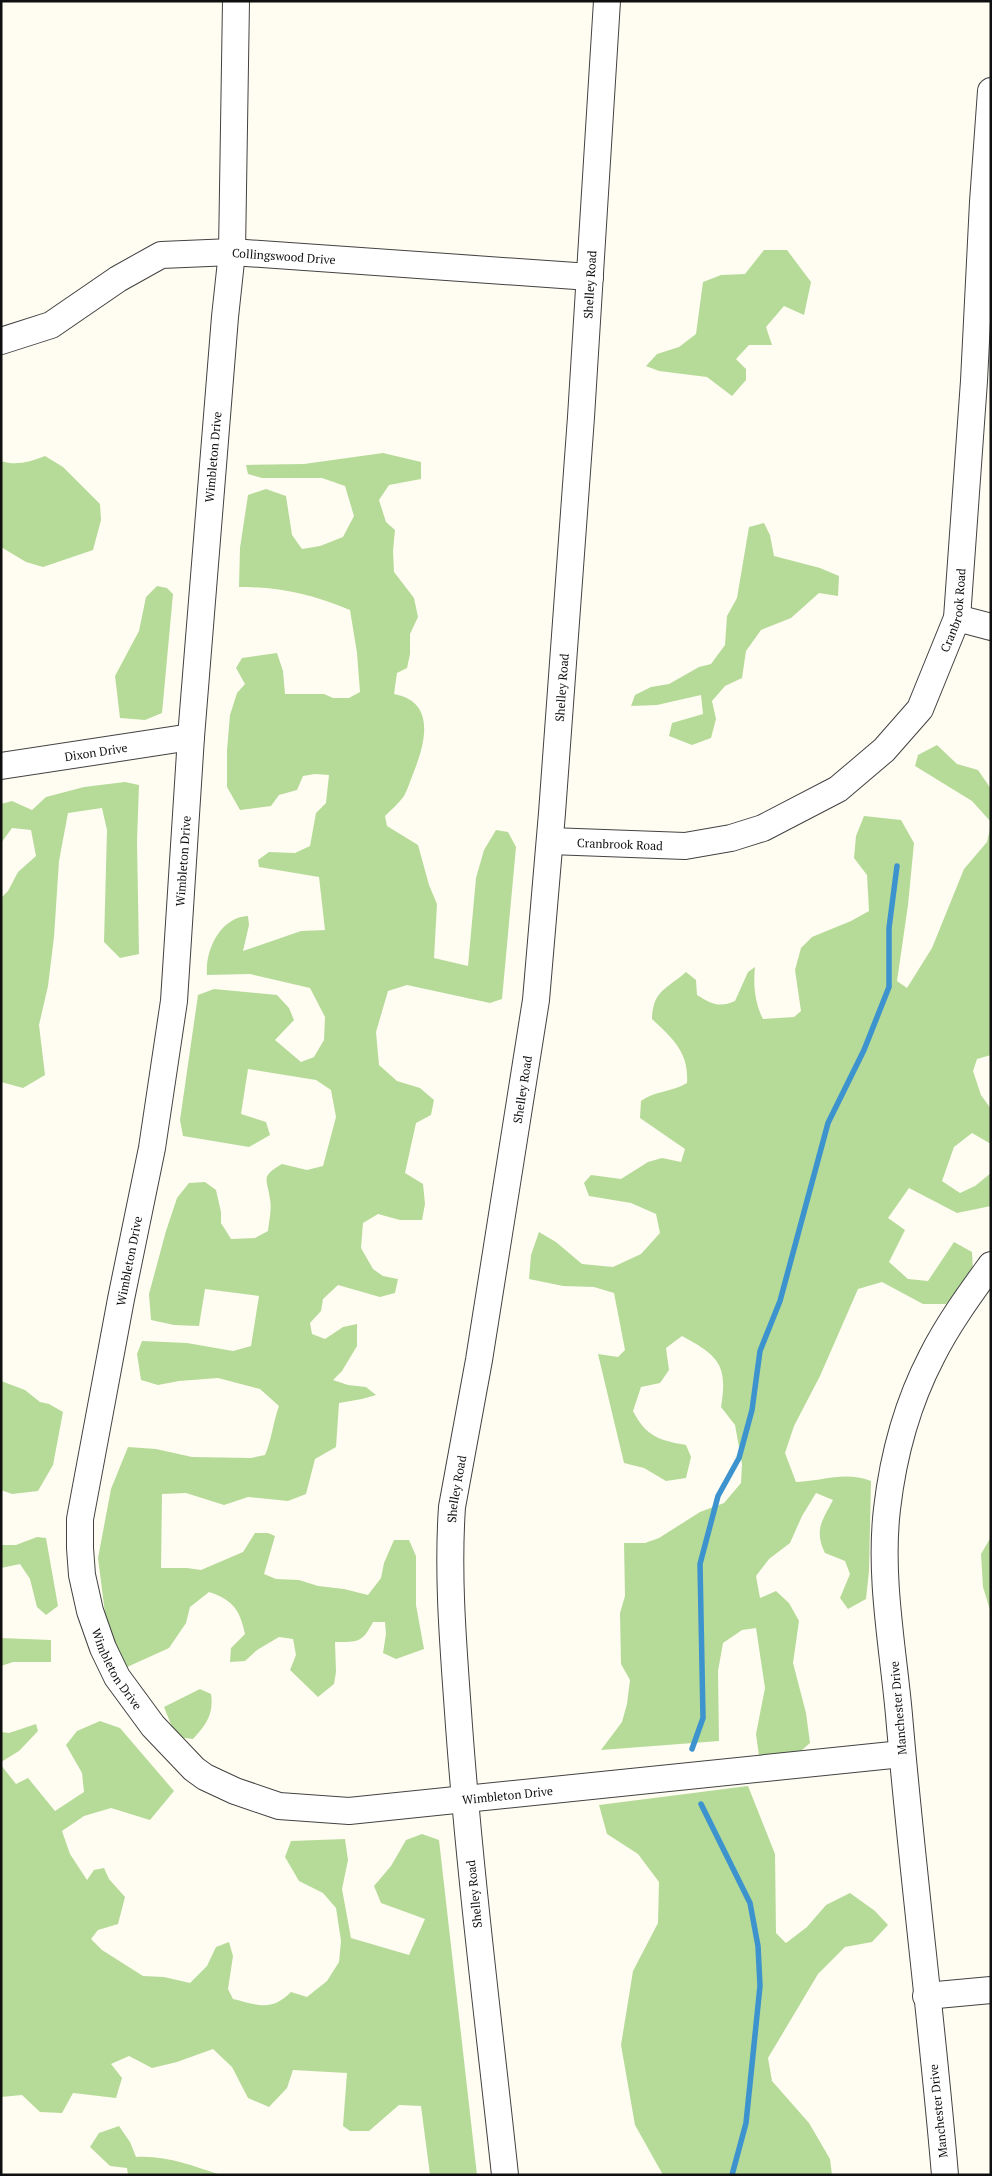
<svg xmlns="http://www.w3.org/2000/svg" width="992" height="2176" font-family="'PT Serif',serif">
	<rect width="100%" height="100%" fill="#fffcf1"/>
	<path fill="#b6db99" d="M 764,250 L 787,250 L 811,282 L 804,315 L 784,306 L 766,327 L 772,345 L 749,345 L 736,359 L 746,369 L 746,380 L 732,396 L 707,377 L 659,371 L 646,366 L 657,354 L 679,347 L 696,334 L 703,282 L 721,275 L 745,274 Z
		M 383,453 L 421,462 L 421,479 L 389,485 L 379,500 L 386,522 L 395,530 L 393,551 L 394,572 L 414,598 L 418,617 L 410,634 L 410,654 L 407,668 L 397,673 L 394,694 C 437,702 425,744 413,774 C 410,781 408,789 404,796 C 399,803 391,810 385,816 L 387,826 L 418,845 L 429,885 L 437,904 L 434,958 L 468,966 L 476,878 L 484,850 L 496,830 L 508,832 L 516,847 L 502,999 L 490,1003 L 407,985 L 388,991 L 376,1032 L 379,1065 L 397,1081 L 420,1088 L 434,1100 L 431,1115 L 416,1123 L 405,1173 L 423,1184 L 425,1204 L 422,1220 L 400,1220 L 378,1214 L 363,1223 L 361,1248 L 373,1269 L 383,1276 L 398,1279 L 395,1293 L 380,1297 L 338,1285 L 323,1299 L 321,1311 L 310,1323 L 312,1334 L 325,1339 L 343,1327 L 357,1324 L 357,1346 L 342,1371 L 333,1380 L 348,1385 L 366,1387 L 376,1395 L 362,1399 L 339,1403 L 336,1447 L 315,1459 L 306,1494 L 288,1501 L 248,1497 L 224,1505 L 186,1493 L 162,1494 L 161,1568 L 187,1568 L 201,1570 L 243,1552 L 255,1533 L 268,1533 L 275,1536 L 264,1574 L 276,1579 L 299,1580 L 318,1586 L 344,1589 L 368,1595 L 381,1578 L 384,1563 L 394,1540 L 409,1540 L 416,1556 L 416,1605 L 424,1649 L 396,1659 L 383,1653 L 386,1634 L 385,1622 L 373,1622 C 362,1643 358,1642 335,1642 L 336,1672 L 334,1684 L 318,1697 L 290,1670 L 296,1655 L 293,1639 L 279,1637 L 257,1650 L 245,1661 L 230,1662 L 231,1648 L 245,1634 C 240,1610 233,1600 209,1592 L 190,1607 L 186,1623 L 169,1648 L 125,1668 L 106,1621 L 98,1558 L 111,1489 L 128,1447 L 156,1449 L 192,1457 L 251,1458 L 265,1455 C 272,1439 273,1422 279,1406 L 260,1389 L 218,1378 L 179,1381 L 158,1385 L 141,1380 L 137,1354 L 142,1341 L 187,1343 L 233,1351 L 251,1346 L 259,1296 L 205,1289 L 199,1326 L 174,1325 L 151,1320 L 149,1294 L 166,1231 L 177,1198 L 189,1183 L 205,1182 L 216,1190 L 221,1212 L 221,1223 L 231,1239 L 255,1238 L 268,1231 C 269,1221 272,1209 270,1199 C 267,1178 260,1177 282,1164 L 307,1170 L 323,1166 L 336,1117 L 331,1090 L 316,1080 L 248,1069 L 241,1114 L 266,1122 L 270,1135 L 249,1147 L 183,1136 L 180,1120 L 198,995 L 214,989 L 277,995 L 289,1008 L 294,1020 L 275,1040 L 301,1062 L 314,1057 L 324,1040 L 325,1017 L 310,988 L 250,974 L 207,975 C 205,949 221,917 248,916 L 249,925 L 243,951 L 301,931 L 325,930 L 319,877 L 259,867 L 258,860 L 269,852 L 295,853 L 310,846 L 316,813 L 326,803 L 329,775 L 315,774 L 303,776 L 297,790 L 279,795 L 271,806 L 240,810 L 227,787 L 227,750 L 230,715 L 237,693 L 245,684 L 236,668 L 242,658 L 277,653 L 283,671 L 285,694 L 324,694 L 333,698 L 349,698 L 360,692 L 357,653 L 350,610 C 311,594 281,587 239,587 L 240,548 L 248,495 L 266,489 L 286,496 L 292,535 L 302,549 L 320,546 L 343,537 L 354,516 L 345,486 L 322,478 L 262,478 L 248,474 L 246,465 L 304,464 Z
		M 45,456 L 63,467 L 100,504 L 101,520 L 93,550 L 43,567 L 26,562 L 1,547 L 1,461 C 16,466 30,462 45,456 Z
		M 764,523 L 770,535 L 774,556 L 820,568 L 839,576 L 838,596 L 819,593 L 791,618 L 761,630 L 746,651 L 742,678 L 725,686 L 712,701 L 716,719 L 711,738 L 692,745 L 669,736 L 672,723 L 703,714 L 701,695 L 657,705 L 631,706 L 635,695 L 651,687 L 669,684 L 699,667 L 711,664 L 725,645 L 727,616 L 737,598 L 749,527 Z
		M 157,586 L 167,588 L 173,594 L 162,713 L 145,720 L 120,718 L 115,676 L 139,631 L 146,597 Z
		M 937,745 L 957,764 L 978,770 L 991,789 L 991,822 L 972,801 L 915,766 L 918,755 Z
		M 125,782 L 139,785 L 137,841 L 139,954 L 120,958 L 104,942 L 107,830 L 102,808 L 68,813 L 59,861 L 54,937 L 48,986 L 39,1025 L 45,1075 L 23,1088 L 1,1082 L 1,898 L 8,891 L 18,872 L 36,856 L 31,830 L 12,828 L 1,843 L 1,804 L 12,801 L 32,810 L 46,797 L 84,787 Z
		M 864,816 L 901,820 L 914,843 L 908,905 L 897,981 L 907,988 L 932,948 L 964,869 L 987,842 L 991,825 L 991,1055 L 977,1059 L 973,1071 L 981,1095 L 991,1109 L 991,1144 L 972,1133 L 954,1147 L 942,1181 L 960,1193 L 975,1186 L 991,1173 L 991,1206 L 957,1213 L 909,1188 L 888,1218 L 905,1230 L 889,1262 L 908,1279 L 928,1281 L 954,1242 L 972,1252 L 973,1271 L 946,1304 L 923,1304 L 882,1282 L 858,1289 L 820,1376 L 794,1426 L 785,1453 L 796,1482 C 824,1481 844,1471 871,1481 L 869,1571 L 866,1599 L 848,1609 L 840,1598 L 850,1574 L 845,1561 L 825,1553 C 814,1530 822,1521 833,1500 L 816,1493 L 802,1516 L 790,1543 L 769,1559 L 756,1576 L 760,1598 L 776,1591 L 789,1603 L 799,1621 L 793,1663 L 806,1713 L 810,1743 L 801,1751 L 759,1756 L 756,1734 L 765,1688 L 756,1628 L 742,1630 L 723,1643 L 718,1671 L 719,1741 L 601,1750 L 622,1722 L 627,1704 L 630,1680 L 621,1664 L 620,1613 L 625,1596 L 624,1543 L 645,1543 L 659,1538 L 700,1512 L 724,1503 L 741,1483 L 742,1464 L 735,1425 L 721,1407 C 728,1365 719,1356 682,1336 L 666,1348 L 669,1370 L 660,1383 L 641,1387 L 633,1411 C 646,1436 658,1440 686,1445 L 691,1457 L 686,1478 L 666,1481 L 644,1468 L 624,1463 L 598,1354 L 618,1357 L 625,1350 L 614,1293 L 594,1287 L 563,1286 L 529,1279 L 531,1255 L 539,1232 L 556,1242 L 582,1264 L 613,1267 L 641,1254 L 660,1233 L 656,1214 L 631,1203 L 589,1196 L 584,1183 L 591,1175 L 621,1179 L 648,1162 L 662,1158 L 681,1162 L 685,1149 L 640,1118 L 641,1101 C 654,1091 672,1092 687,1083 C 689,1052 673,1039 652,1019 C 653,990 667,989 686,972 L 696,980 L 697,995 C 711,1004 720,1008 735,1001 L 748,972 L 755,967 C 753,985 755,1003 763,1019 L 794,1017 L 801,1011 L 795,970 L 801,948 L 812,937 L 851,921 L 869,911 L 867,875 L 854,858 L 856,836 Z
		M 1,1381 L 25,1390 L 40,1402 L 49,1404 L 63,1412 L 53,1465 L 38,1491 L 12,1494 L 1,1490 Z
		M 37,1537 L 46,1538 L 58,1606 L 46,1615 L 37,1607 L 30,1579 L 20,1564 L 1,1568 L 1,1545 L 16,1545 Z
		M 991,1537 L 991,1613 L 983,1587 L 981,1554 Z
		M 1,1638 L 51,1640 L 51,1662 L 13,1662 L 1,1666 Z
		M 200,1689 L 211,1694 C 214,1714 206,1725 193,1739 L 176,1737 L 164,1707 Z
		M 100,1721 L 120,1728 L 174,1791 L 150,1820 L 111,1808 L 84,1816 L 62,1831 L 70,1854 L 87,1880 L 94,1870 L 104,1868 L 109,1879 L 125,1897 L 118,1924 L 98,1930 L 91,1939 L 102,1950 L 143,1976 L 164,1977 L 190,1983 L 207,1966 L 216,1947 L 229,1942 L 233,1956 L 228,1989 L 233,1999 C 258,2005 271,2012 291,1992 L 307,1997 L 327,1981 L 339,1962 L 341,1941 L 336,1908 L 323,1893 L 299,1881 L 285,1857 L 291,1841 L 345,1839 L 348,1860 L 342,1889 L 351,1938 L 409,1955 L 425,1919 L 381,1903 L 374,1886 L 391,1866 L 406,1840 L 422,1834 L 439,1840 L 477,2175 L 430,2175 L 421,2106 L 399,2105 L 369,2131 L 350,2131 L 343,2126 L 347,2073 L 293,2070 L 287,2088 L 269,2107 L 248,2098 L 232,2067 L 213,2049 L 177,2062 L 152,2068 L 129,2056 L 111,2064 L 122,2078 L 116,2098 L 73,2093 L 62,2113 L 40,2112 L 22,2095 L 1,2097 L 1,1765 L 16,1784 L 28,1778 L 55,1811 L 84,1792 L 82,1773 L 66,1745 L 77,1731 Z
		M 36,1724 L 38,1731 L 19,1751 L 1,1762 L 1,1732 L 9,1733 Z
		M 748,1786 L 775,1854 L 776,1933 L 786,1943 L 807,1927 L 826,1905 L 850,1893 L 875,1911 L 888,1925 L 872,1942 L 845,1947 L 818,1974 L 768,2058 L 772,2081 L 809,2123 L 830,2159 L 832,2175 L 663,2175 L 635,2125 L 621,2045 L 633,1971 L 658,1923 L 659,1882 L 638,1854 L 607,1834 L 599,1805 Z
		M 119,2126 L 130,2142 L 136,2157 C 166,2155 193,2166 221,2175 L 128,2175 L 127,2168 L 110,2166 L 90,2147 L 99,2133 Z"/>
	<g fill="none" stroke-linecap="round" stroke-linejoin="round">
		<path stroke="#3c93ce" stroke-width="5.5" d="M 692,1749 L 703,1718 L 700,1564 L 718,1496 L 739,1458 L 752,1410 L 760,1351 L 780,1301 L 828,1123 L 864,1050 L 889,987 L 889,928 L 897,866
			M 701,1804 L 750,1903 L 758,1946 L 760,1986 L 746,2123 L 732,2175"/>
		<defs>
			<g id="minor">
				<path id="s1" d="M 236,1 L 232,252 L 225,317 L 191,737 L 174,1001 L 152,1148 L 121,1299 L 80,1519 L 80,1548 L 82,1575 L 90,1611 L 103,1648 L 117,1677 L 153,1726 L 194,1769 L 205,1777 L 235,1791 L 279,1806 L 349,1811 L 902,1754"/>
				<path id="s2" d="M 1,341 L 51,325 L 118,279 L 161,255 L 232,252 L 590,277"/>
				<path d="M 957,618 L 991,627"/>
				<path id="s3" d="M 1,766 L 191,737"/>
				<path id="s4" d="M 550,841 L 685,846 L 731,838 L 763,828 L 838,789 L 884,750 L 920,709 L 957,618 L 974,381 L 983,202 L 991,91"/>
				<path d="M 926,1996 L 991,1990"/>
				<path id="s5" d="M 505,2175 C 489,2025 470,1876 459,1726 C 454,1654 447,1580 452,1507 L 479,1360 L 536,1000 L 552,813 L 581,417 L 607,1"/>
				<path d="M 945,2175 C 932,2021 912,1869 899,1715 C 893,1648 879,1577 887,1509 C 893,1457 908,1402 932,1356 C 948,1324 970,1294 991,1265"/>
			</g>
		</defs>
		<use href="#minor" stroke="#424242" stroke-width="28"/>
		<use href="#minor" stroke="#fff" stroke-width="26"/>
	</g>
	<g text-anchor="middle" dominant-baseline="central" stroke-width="5" stroke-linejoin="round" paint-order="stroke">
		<g font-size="12" fill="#0f0f0f" stroke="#fff">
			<text stroke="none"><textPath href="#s2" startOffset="306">Collingswood Drive</textPath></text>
			<text stroke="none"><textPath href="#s5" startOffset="1902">Shelley Road</textPath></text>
			<text transform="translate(213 457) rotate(-85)">Wimbleton Drive</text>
			<text stroke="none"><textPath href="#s4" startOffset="520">Cranbrook Road</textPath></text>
			<text stroke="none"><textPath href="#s5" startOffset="1498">Shelley Road</textPath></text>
			<text stroke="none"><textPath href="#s3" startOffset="96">Dixon Drive</textPath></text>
			<text stroke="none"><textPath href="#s4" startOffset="70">Cranbrook Road</textPath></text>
			<text transform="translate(183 861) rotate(-86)">Wimbleton Drive</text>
			<text stroke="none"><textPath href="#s5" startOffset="1094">Shelley Road</textPath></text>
			<text transform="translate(129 1261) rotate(-79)">Wimbleton Drive</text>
			<text stroke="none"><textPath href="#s5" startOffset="689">Shelley Road</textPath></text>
			<text stroke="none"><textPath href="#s1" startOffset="1686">Wimbleton Drive</textPath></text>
			<text transform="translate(898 1708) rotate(-95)">Manchester Drive</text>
			<text stroke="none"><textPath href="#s1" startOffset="2136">Wimbleton Drive</textPath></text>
			<text transform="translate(474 1894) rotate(-96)">Shelley Road</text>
			<text transform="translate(938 2111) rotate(-96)">Manchester Drive</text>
		</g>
	</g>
	<rect width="992" height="2176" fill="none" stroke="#0f0f0f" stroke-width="5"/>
</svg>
